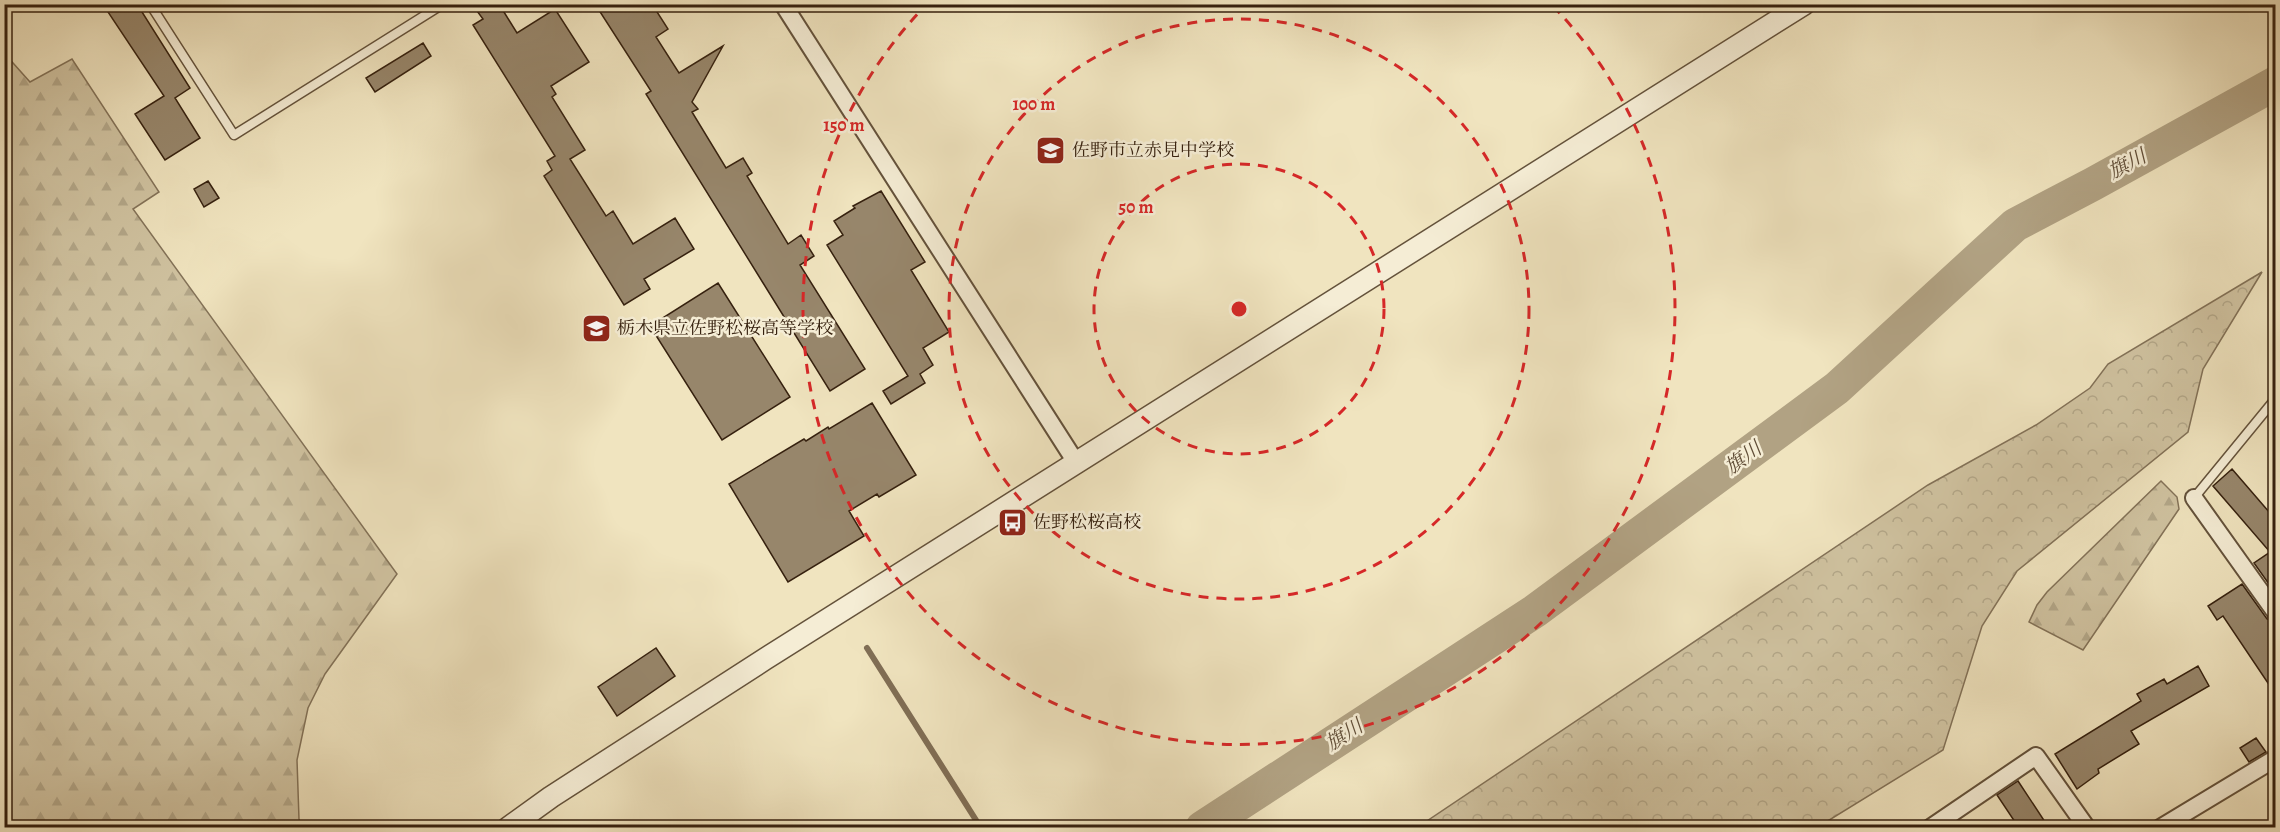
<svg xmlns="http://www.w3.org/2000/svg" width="2280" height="832" font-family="Alegreya,'Noto Serif JP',serif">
	<defs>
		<pattern id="forest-firs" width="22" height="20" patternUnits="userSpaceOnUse" patternTransform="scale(1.5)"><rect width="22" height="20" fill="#d0c3a1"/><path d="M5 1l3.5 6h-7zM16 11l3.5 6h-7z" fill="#b3a789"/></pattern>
		<pattern id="park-crowns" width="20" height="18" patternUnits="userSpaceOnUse" patternTransform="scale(1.5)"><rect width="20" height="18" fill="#d0c3a1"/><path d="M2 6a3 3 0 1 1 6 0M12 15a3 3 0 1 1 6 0" fill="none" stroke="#b3a789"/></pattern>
	</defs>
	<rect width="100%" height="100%" fill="#f0e4bf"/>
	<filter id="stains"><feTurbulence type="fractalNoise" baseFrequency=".00333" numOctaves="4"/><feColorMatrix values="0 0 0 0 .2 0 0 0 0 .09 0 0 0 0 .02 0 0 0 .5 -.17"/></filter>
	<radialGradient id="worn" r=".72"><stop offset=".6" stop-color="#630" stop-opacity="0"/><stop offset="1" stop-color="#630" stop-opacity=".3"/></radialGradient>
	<path fill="url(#forest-firs)" stroke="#837258" stroke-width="1.5" d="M 5,54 L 30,82 L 72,59 L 159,192 L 133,209 L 397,574 L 325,674 L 308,708 L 297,760 L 299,819 L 303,827 L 5,827 Z
		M 2161,481 L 2177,497 L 2179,509 L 2083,650 L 2029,622 L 2037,605 L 2047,592 Z"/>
	<path fill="url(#park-crowns)" stroke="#837258" stroke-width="1.5" d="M 2262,272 L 2203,369 L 2188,432 L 2017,571 L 1982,626 L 1943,750 L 1818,827 L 1418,827 L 1928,485 L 2036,425 L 2090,388 L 2108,364 Z"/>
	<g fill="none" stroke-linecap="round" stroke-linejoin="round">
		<path stroke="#806e55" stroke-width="6" d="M 867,648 L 981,828"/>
		<path stroke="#b1a283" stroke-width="34" d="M 1202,828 L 1535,611 L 1837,388 L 2015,225 L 2093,184 L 2276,83"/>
	</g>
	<path fill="#97866b" stroke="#36210f" stroke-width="1.5" d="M 119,4 L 137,4 L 190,88 L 175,98 L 200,138 L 165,160 L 135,114 L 164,96 L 108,12 Z
		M 487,4 L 499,4 L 517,33 L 555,9 L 589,62 L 551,86 L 556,94 L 552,97 L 585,150 L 570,159 L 606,216 L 613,211 L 633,244 L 675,218 L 694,249 L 644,279 L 650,289 L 624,305 L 544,176 L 552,170 L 547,161 L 555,156 L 473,25 L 483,19 L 477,11 Z
		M 595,4 L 652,4 L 668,29 L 656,37 L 679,73 L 723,46 L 692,102 L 698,109 L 692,112 L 726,168 L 743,158 L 752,173 L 747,176 L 788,244 L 801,235 L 814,256 L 800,265 L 865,369 L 830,391 L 646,94 L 651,91 Z
		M 423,43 L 431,56 L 375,92 L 366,78 Z
		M 208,181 L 219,198 L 204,207 L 194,189 Z
		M 881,191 L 925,262 L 911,270 L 949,332 L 923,348 L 933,365 L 920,374 L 925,383 L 891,404 L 883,391 L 908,376 L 827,245 L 843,235 L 834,221 L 855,208 L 853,206 Z
		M 718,283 L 790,397 L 722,440 L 650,326 Z
		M 872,403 L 916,475 L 879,497 L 877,494 L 849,511 L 864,536 L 788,582 L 729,484 L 804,439 L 806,441 L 828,427 L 829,429 Z
		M 2232,469 L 2276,520 L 2276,594 L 2254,563 L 2270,552 L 2213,486 Z
		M 2242,584 L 2267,619 L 2276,623 L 2276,695 L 2223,616 L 2217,620 L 2208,606 Z
		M 656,648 L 675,676 L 617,716 L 598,687 Z
		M 2198,666 L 2209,686 L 2131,731 L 2139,744 L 2098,769 L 2099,773 L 2077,789 L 2055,754 L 2141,701 L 2137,694 L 2164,679 L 2167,684 Z
		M 2256,738 L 2266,752 L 2249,762 L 2240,748 Z
		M 2018,781 L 2049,828 L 2019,828 L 1997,795 Z"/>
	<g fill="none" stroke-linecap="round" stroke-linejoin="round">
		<defs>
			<path id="service" d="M 150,4 L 234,135 L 443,4
				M 2194,498 L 2276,398"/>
			<path id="minor" d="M 783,4 L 1077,464
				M 2194,498 L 2276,613
				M 1930,828 L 2036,756 L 2087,828
				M 2160,828 L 2276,758"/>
			<path id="tertiary" d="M 508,828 L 551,797 L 765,659 L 1804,4"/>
		</defs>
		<use href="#service" stroke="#64523b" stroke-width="11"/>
		<use href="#minor" stroke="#64523b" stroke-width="20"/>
		<use href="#tertiary" stroke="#64523b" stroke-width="24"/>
		<use href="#service" stroke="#f5edd5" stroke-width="8"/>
		<use href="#minor" stroke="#f5edd5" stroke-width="16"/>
		<use href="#tertiary" stroke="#f5edd5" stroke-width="21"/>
	</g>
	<g fill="none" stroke="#d62828" stroke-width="3" stroke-dasharray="10 8">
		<circle cx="1239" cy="309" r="145"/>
		<circle cx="1239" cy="309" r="290"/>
		<path d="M1553 6A436 436 0 1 1 925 6"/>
	</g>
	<defs>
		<symbol id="school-square" viewBox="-11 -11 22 22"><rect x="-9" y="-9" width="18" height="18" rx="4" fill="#8f2418" stroke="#f5edd5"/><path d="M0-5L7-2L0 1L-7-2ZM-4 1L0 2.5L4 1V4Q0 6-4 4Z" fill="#fff"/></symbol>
		<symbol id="bus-square" viewBox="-11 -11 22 22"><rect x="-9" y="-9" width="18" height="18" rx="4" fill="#8f2418" stroke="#f5edd5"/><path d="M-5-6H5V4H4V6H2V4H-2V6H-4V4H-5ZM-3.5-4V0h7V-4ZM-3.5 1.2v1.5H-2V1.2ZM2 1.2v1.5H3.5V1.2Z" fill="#fff"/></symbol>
	</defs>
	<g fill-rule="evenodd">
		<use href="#school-square" x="1034" y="134" width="33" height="33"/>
		<use href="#school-square" x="580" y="312" width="33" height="33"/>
		<use href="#bus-square" x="996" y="506" width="33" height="33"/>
	</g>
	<g text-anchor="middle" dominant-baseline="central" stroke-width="5" stroke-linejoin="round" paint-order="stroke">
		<g font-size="18" fill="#36210f" stroke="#f5edd5" text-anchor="start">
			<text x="1072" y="150">佐野市立赤見中学校</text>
			<text x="617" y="328">栃木県立佐野松桜高等学校</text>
			<text x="1033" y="522">佐野松桜高校</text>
		</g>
		<g font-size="20" font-style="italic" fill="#614e38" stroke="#f5edd5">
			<text transform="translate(2127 164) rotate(-28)">旗川</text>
			<text transform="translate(1743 458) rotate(-36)">旗川</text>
			<text transform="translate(1344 735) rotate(-33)">旗川</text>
		</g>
	</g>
	<circle cx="1239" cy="309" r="9" fill="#d62828" stroke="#f5edd5" stroke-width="3"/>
	<g font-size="18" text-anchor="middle" font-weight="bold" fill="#d62828" stroke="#f5edd5" stroke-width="5" stroke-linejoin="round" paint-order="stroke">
		<text x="1034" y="110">100 m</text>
		<text x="844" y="131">150 m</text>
		<text x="1136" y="213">50 m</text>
	</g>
	<rect width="2280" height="832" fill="none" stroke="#f0e4bf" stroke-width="24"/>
	<rect x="6" y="6" width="2268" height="820" fill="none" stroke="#36210f" stroke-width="3"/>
	<rect x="12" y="12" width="2256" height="808" fill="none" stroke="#36210f" stroke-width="1.5"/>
	<rect width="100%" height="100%" filter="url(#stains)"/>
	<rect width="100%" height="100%" fill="url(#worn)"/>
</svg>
